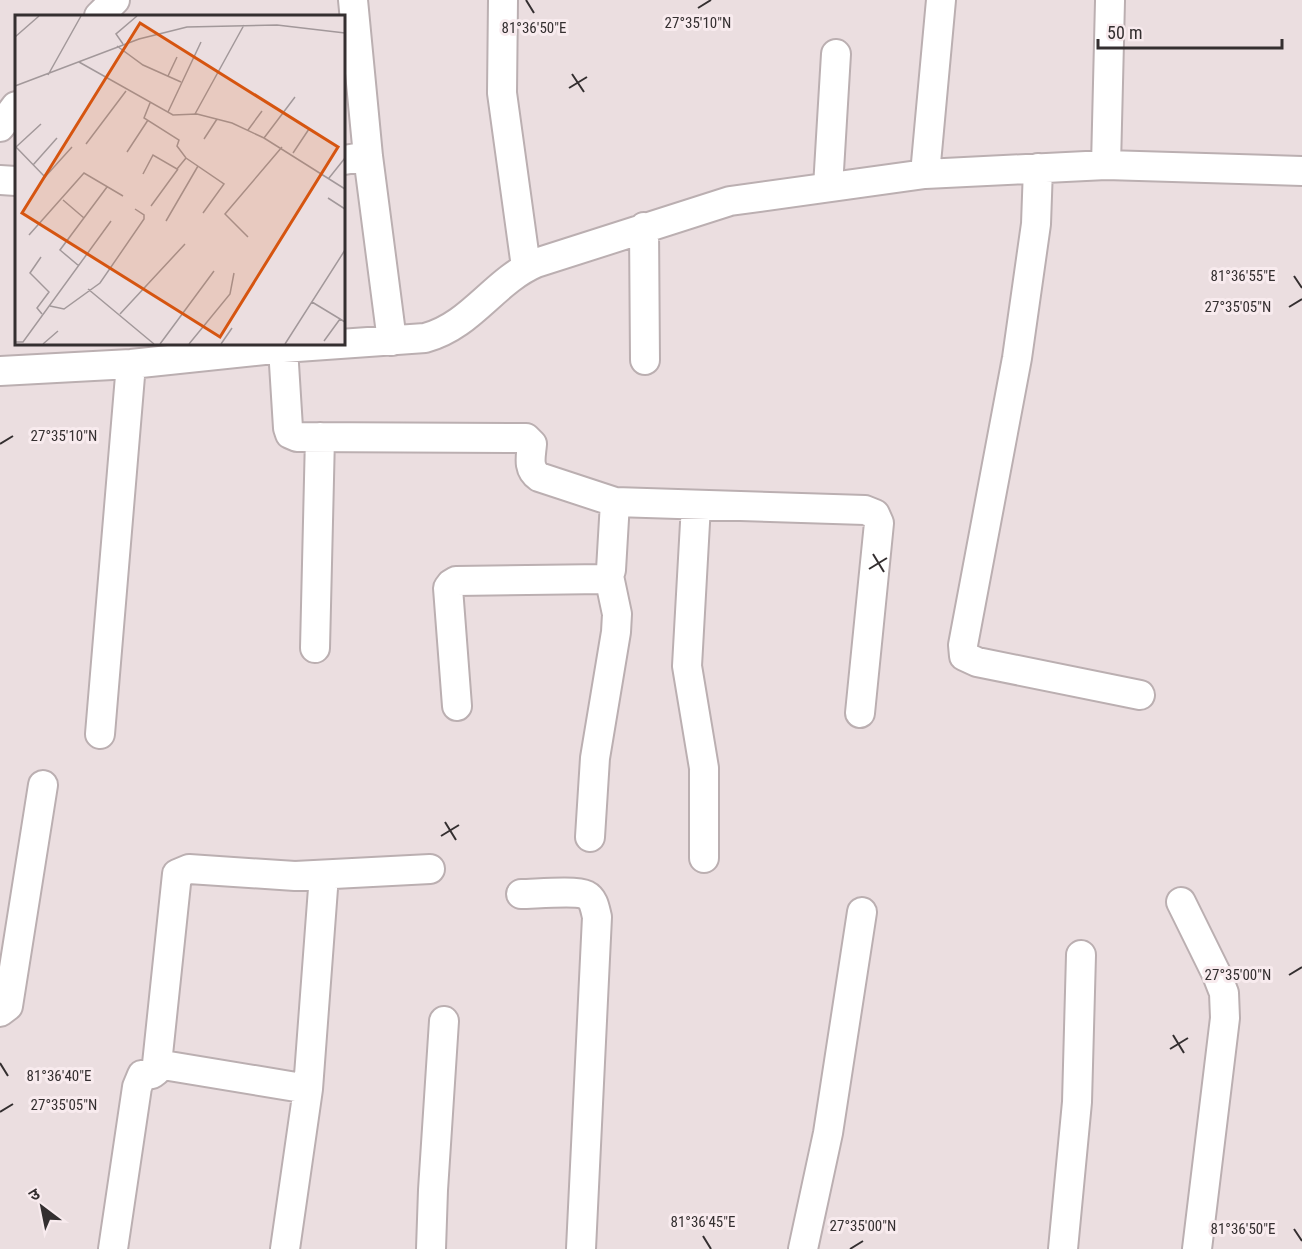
<svg xmlns="http://www.w3.org/2000/svg" width="1302" height="1249" font-family="'Roboto Condensed','Noto Sans Devanagari',sans-serif">
	<rect width="100%" height="100%" fill="#ebdee0"/>
	<g fill="none" stroke-linecap="round" stroke-linejoin="round">
		<defs>
			<path id="minor" d="M 353,0 L 368,156 L 392,341
				M 503,0 L 502,93 L 526,267
				M 99,16 L 115,0
				M 0,127 L 16,106
				M 344,160 L 368,156
				M 1106,165 L 1110,1
				M 1038,168 L 1036,224 L 1017,358 L 963,645 L 964,656 L 977,662 L 1140,695
				M 925,174 L 941,0
				M 0,180 L 16,181
				M 828,187 L 836,54
				M 644,227 L 645,360
				M 283,348 L 288,428 L 290,434 L 297,437 L 526,438 L 532,444 C 531,456 527,469 539,477 L 615,502 L 865,510 L 875,514 L 879,523 L 860,713
				M 0,371 L 131,364 L 283,348 L 425,338 C 471,326 494,281 536,263 L 730,201 L 925,174 L 1106,165 L 1302,171
				M 696,505 L 687,666 L 704,768 L 704,858
				M 315,648 L 320,437
				M 457,706 L 448,588 L 451,584 L 456,581 L 604,579 L 609,576 L 611,570 L 615,502
				M 100,734 L 131,364
				M 590,837 L 595,758 L 616,632 L 617,614 L 609,576
				M 521,894 C 534,894 576,890 586,895 C 594,899 595,909 597,917 L 581,1249
				M 1181,902 L 1217,975 L 1224,993 L 1225,1018 L 1197,1249
				M 0,1012 L 8,1006 L 43,785
				M 157,1064 L 308,1089
				M 113,1249 L 137,1087 L 142,1075 L 152,1074 L 156,1071 L 157,1064 L 177,874 L 189,869 L 295,876 L 430,869
				M 285,1249 L 308,1089 L 324,875
				M 431,1249 L 433,1190 L 444,1021
				M 803,1249 L 828,1133 L 862,912
				M 1063,1249 L 1077,1102 L 1081,955"/>
		</defs>
		<use href="#minor" stroke="#bbafb1" stroke-width="32"/>
		<use href="#minor" stroke="#fff" stroke-width="28"/>
	</g>
	<path fill="none" stroke="#342f30" stroke-width="2" d="M 526,0 L 534,13M 698,8 L 711,0M 572,74 L 584,92M 569,88 L 587,77M 1294,276 L 1302,288M 1289,307 L 1302,299M 0,444 L 13,436M 873,554 L 884,572M 869,569 L 887,558M 445,822 L 456,840M 441,836 L 459,825M 1289,975 L 1302,967M 1173,1035 L 1184,1053M 1170,1049 L 1188,1038M 0,1063 L 8,1076M 0,1112 L 13,1104M 1294,1229 L 1302,1241M 703,1236 L 711,1249M 850,1249 L 863,1241"/>
	<g transform="translate(15 15)">
		<rect width="330" height="330" fill="#ebdee0"/>
		<path fill="none" stroke="#a2989a" stroke-width="1.5" d="M 0,22 L 24,1M 108,29 L 101,19 L 122,1M 102,31 L 128,50 L 166,67M 64,47 L 158,100 L 182,99 L 217,108 L 249,123 L 330,174M 33,60 L 66,1M 153,61 L 162,42M 0,71 L 124,24 L 172,12 L 262,10 L 330,18M 135,88 L 129,103 L 164,125 L 162,131 L 171,143 L 209,169 L 188,198M 153,97 L 186,27M 180,99 L 229,10M 233,115 L 247,96M 249,123 L 280,82M 189,124 L 202,104M 71,129 L 111,76M 0,131 L 30,162 L 57,132M 1,132 L 26,109M 112,137 L 133,105M 278,138 L 294,114M 18,150 L 42,123M 128,159 L 138,140 L 162,154 L 171,143M 314,163 L 330,143M 313,183 L 330,194M 48,185 L 69,203M 136,191 L 163,154M 151,206 L 183,151M 14,220 L 69,158 L 108,181M 233,222 L 210,199 L 267,132M 26,242 L 15,258 L 34,277 L 22,293 L 27,299M 64,251 L 45,235 L 92,172M 73,274 L 139,329M 297,287 L 330,307M 35,291 L 49,294 L 85,268 L 129,204 L 129,200 L 120,194M 105,299 L 170,229M 309,326 L 325,304M 0,327 L 8,327 L 96,206M 28,329 L 43,316M 145,329 L 199,256M 174,329 L 215,279 L 219,258M 206,329 L 217,313M 270,329 L 330,235"/>
		<path fill="#d65510" fill-opacity="0.15" stroke="#d65510" stroke-width="3" d="M 125,8 L 323,132 L 205,322 L 7,198 Z"/>
		<rect width="330" height="330" fill="none" stroke="#342f30" stroke-width="3"/>
	</g>
	<g font-size="15" text-anchor="middle" fill="#342f30" stroke="#f8ebee" stroke-width="6" stroke-linejoin="round" paint-order="stroke">
		<text x="698" y="28">27°35'10"N</text>
		<text x="534" y="33">81°36'50"E</text>
		<text x="1243" y="281">81°36'55"E</text>
		<text x="1238" y="312">27°35'05"N</text>
		<text x="64" y="441">27°35'10"N</text>
		<text x="1238" y="980">27°35'00"N</text>
		<text x="59" y="1081">81°36'40"E</text>
		<text x="64" y="1110">27°35'05"N</text>
		<text x="703" y="1227">81°36'45"E</text>
		<text x="863" y="1231">27°35'00"N</text>
		<text x="1243" y="1234">81°36'50"E</text>
	</g>
	<g transform="translate(42 1207) rotate(328)" stroke="#f8ebee" stroke-width="4.5" paint-order="stroke">
	<path d="M0-4.5L10 22L0 15L-10 22Z" fill="#342f30"/>
	<text y="-9" font-size="16" font-weight="bold" text-anchor="middle" fill="#342f30">उ</text>
	</g>
	<path d="M1098 39v9h184v-9" fill="none" stroke="#342f30" stroke-width="3"/>
	<text x="1107" y="39" font-size="18" fill="#342f30" stroke="#f8ebee" stroke-width="4.5" paint-order="stroke">50 m</text>
</svg>
